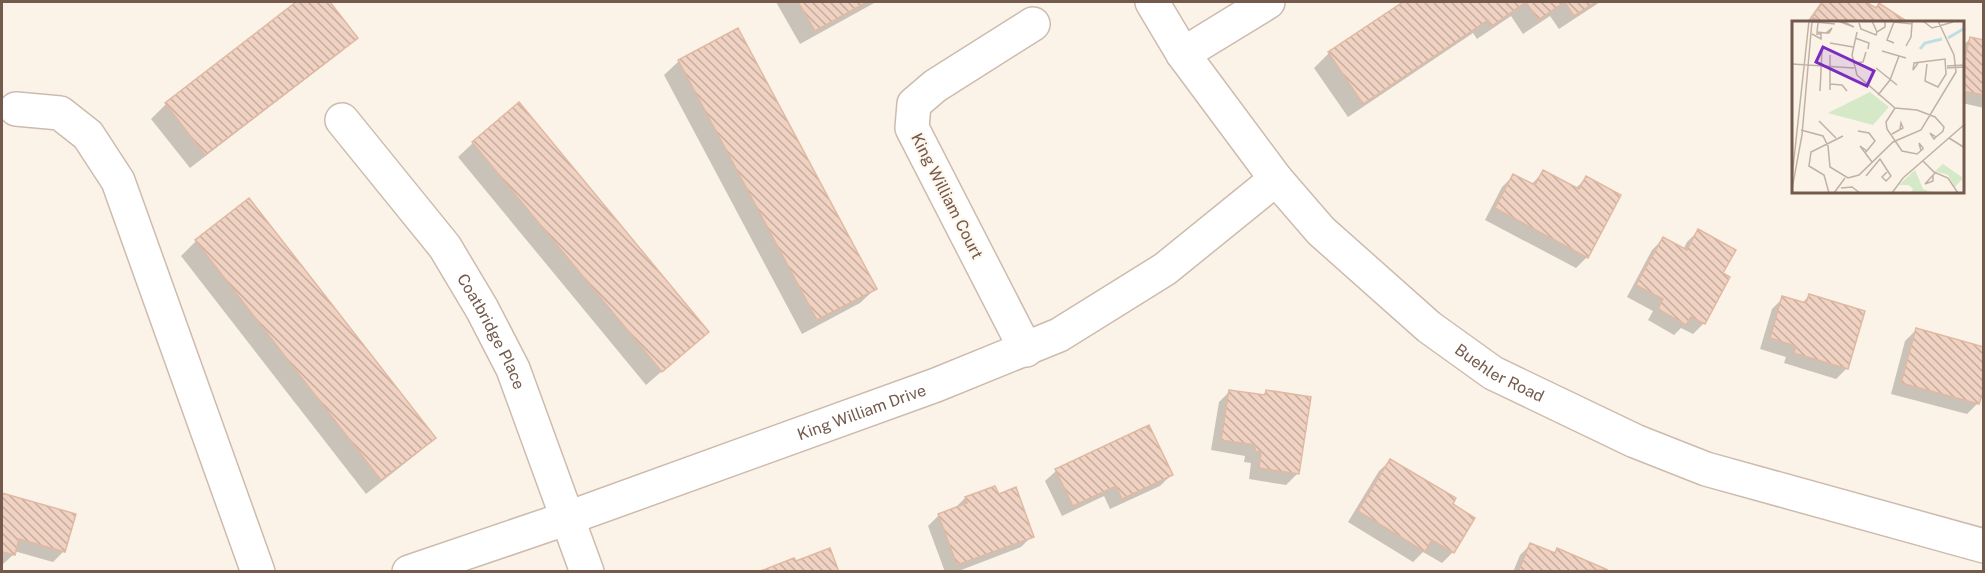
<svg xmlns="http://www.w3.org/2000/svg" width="1985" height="573" font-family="'Public Sans',sans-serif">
	<defs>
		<pattern id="building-back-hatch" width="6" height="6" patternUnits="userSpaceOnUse" patternTransform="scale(1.5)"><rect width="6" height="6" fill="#efd2c1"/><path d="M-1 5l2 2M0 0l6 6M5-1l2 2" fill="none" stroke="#c6ad9f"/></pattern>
	</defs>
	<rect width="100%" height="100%" fill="#fbf3e8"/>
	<path fill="#0003" d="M 299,2 L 328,2 L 356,38 L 341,52 L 190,168 L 151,119 L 166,104 Z
		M 776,2 L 876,2 L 800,44 Z
		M 1406,2 L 1600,2 L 1559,29 L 1550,16 L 1523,34 L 1511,16 L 1477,39 L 1473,33 L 1348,117 L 1314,68 L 1329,53 Z
		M 1821,2 L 1864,2 L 1875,9 L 1879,5 L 1906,22 L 1807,22 Z
		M 1970,39 L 1984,41 L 1984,108 L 1962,103 L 1962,46 Z
		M 679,61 L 875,289 L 860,303 L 802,334 L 664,75 Z
		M 473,143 L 707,332 L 646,385 L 458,157 Z
		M 1543,172 L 1575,189 L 1586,178 L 1587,257 L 1576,268 L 1485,220 L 1502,187 L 1513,176 L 1531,185 Z
		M 249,200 L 434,438 L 419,452 L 366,494 L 181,256 L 196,241 Z
		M 1698,231 L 1704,323 L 1693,334 L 1681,328 L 1674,335 L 1648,320 L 1653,311 L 1627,297 L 1652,250 L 1663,239 L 1683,250 L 1687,242 Z
		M 1809,296 L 1847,368 L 1836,379 L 1784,363 L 1786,357 L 1760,349 L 1772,309 L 1783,298 L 1802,303 Z
		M 1916,330 L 1978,403 L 1967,414 L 1891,394 L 1905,341 Z
		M 1230,391 L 1262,396 L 1266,392 L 1297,474 L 1286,485 L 1249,479 L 1251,463 L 1244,462 L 1245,456 L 1211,450 L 1219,402 Z
		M 1390,461 L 1451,505 L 1473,518 L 1453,552 L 1442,563 L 1423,552 L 1413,562 L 1348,522 L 1379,471 Z
		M 1056,471 L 1171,475 L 1160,486 L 1110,509 L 1104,496 L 1062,516 L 1045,481 Z
		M 994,487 L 998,496 L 1032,536 L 1021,547 L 956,572 L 945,572 L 928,526 L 939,515 L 954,509 L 965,498 Z
		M 2,495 L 74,515 L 64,551 L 53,562 L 14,551 L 13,555 L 2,565 Z
		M 1531,544 L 1553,554 L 1558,549 L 1606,571 L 1513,572 L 1520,555 Z"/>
	<path fill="url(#building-back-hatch)" stroke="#e1b9a2" stroke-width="1.5" d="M 296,2 L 330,2 L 358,38 L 205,155 L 165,103 Z
		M 798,2 L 867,2 L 815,31 Z
		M 1403,2 L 1596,2 L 1574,16 L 1565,2 L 1538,20 L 1526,2 L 1492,26 L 1488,20 L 1363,104 L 1328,52 Z
		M 1823,2 L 1866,2 L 1876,8 L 1879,3 L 1908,22 L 1821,22 L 1812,17 Z
		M 738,28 L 877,289 L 817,320 L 678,60 Z
		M 1970,37 L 1984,40 L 1984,95 L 1962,91 L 1962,70 Z
		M 519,102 L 709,332 L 662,372 L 472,142 Z
		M 1543,170 L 1579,189 L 1586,176 L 1621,195 L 1588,258 L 1495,208 L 1513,174 L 1535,185 Z
		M 249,198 L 436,438 L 381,480 L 195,240 Z
		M 1698,229 L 1736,250 L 1723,273 L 1730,277 L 1705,324 L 1691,317 L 1686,325 L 1658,309 L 1663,299 L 1636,285 L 1663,237 L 1687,250 Z
		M 1809,294 L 1865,311 L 1848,369 L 1794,353 L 1796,346 L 1770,338 L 1782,296 L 1806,303 Z
		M 1916,328 L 1984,347 L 1984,389 L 1979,404 L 1901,383 Z
		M 1229,390 L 1265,395 L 1266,390 L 1311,397 L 1299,474 L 1259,468 L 1261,452 L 1255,451 L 1255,445 L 1221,440 Z
		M 1149,425 L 1173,475 L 1122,499 L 1116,486 L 1073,506 L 1055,469 Z
		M 1390,459 L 1456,498 L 1453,504 L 1475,518 L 1454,553 L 1432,540 L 1425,552 L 1358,511 Z
		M 995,486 L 999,494 L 1016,487 L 1034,537 L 957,565 L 938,514 L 967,503 L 965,497 Z
		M 2,493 L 76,514 L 65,552 L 19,539 L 15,555 L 2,552 Z
		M 1530,543 L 1555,553 L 1557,548 L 1608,570 L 1518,572 Z
		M 830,548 L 839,572 L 758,572 L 794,558 L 796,561 Z"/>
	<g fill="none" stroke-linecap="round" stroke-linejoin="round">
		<defs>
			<g id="minor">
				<path id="s1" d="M 1152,2 L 1183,54 L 1276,179 L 1321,231 L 1429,327 L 1493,373 L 1635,441 L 1706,469 L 1984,546"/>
				<path d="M 1183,54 L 1268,2"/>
				<path d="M 16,109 L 60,113 L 88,135 L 118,181 L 258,572"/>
				<path id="s2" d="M 342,120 L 445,247 L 482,309 L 513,369 L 587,572"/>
				<path d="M 1026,350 L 912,128 L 914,104 L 935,86 L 1033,24"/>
				<path id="s3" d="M 409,572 L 568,518 L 936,385 L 1059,335 L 1165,269 L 1276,179"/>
			</g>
		</defs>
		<use href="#minor" stroke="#cdbbae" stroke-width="36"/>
		<use href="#minor" stroke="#fff" stroke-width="33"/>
	</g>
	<g text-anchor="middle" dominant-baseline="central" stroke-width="4.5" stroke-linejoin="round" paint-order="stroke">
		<g font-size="16" fill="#745a4d" stroke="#fef7ee">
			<text transform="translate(947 196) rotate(63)">King William Court</text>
			<text stroke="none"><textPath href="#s2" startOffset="260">Coatbridge Place</textPath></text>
			<text stroke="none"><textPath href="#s1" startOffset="514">Buehler Road</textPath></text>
			<text stroke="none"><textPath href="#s3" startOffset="480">King William Drive</textPath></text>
		</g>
	</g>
	<g transform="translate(1792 21)">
		<rect width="172" height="172" fill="#fbf3e8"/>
		<path d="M 151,143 L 171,157 L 163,166 L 156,154 L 143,150 ZM 123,149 L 131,168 L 141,172 L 119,172 L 121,168 L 117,164 L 107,164 Z" fill="#d5e8c7"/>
		<path d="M 78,71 L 97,86 L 81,104 L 36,92 Z" fill="#d5e8c7"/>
		<path fill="none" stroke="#bddfe4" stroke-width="3" d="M 156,17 L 173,7M 128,28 L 133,22 L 150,18"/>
		<path fill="none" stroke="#c1b1a5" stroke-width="1.5" d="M 15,0 L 43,3M 46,0 L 62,6 L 50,0M 80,0 L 85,11 L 93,6 L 93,0M 131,0 L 140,7 L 161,1M 102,1 L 120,3 L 120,0M 26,2 L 25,11 L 34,12 L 40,7 L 37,12 L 34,12M 67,2 L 69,8 L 84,14 L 85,11M 65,11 L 60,34 L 65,54 L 103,87 L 125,89 L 143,96 L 152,106 L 151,110 L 150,111 L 144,116 L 142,118 L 138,112 L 144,116M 20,13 L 29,18 L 29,13 L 24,13M 63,17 L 77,22 L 76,28M 38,22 L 61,26M 102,22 L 95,19 L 102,1M 114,25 L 119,16 L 120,3M 90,30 L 114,37M 61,42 L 71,41 L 74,31M 126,42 L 121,49 L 122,42 L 153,38 L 154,53 L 146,66 L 133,60 L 135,43M 0,43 L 62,47M 155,45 L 173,44M 84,47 L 105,64M 155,47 L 173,46M 38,63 L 50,64 L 55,70M 38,69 L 38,34M 28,70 L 30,29M 86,74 L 98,59 L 107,35M 103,87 L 94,101 L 95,108 L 110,130 L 125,133 L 131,128 L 131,127 L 127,122 L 129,130M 27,100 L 44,117M 9,109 L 31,115 L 36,125 L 38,146 L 56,157 L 67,154 L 101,121 L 129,109 L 164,51 L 162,34 L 146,0M 66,110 L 77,112 L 83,120 L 73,132M 100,113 L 111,107 L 109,102 L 108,108M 157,117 L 173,127M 75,130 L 68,125 L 80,141M 131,140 L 142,151 L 156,157 L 166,172M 74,155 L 88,138 L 99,155 L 94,160 L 90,156 L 95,151M 141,155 L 141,160 L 133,163 L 143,152M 0,156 L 17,0M 49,167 L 60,166 L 68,172M 0,168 L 10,114 L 20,0M 37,172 L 32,154 L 17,145 L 19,131 L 51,115M 42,172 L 53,157M 100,172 L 111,157 L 173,103"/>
		<path fill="#7b2cbf" fill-opacity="0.15" stroke="#7b2cbf" stroke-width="3" d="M 31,26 L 82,50 L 75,65 L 24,41 Z"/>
		<rect width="172" height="172" fill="none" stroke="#745a4d" stroke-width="3"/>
	</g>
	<rect width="1985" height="573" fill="none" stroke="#745a4d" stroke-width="6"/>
</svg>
